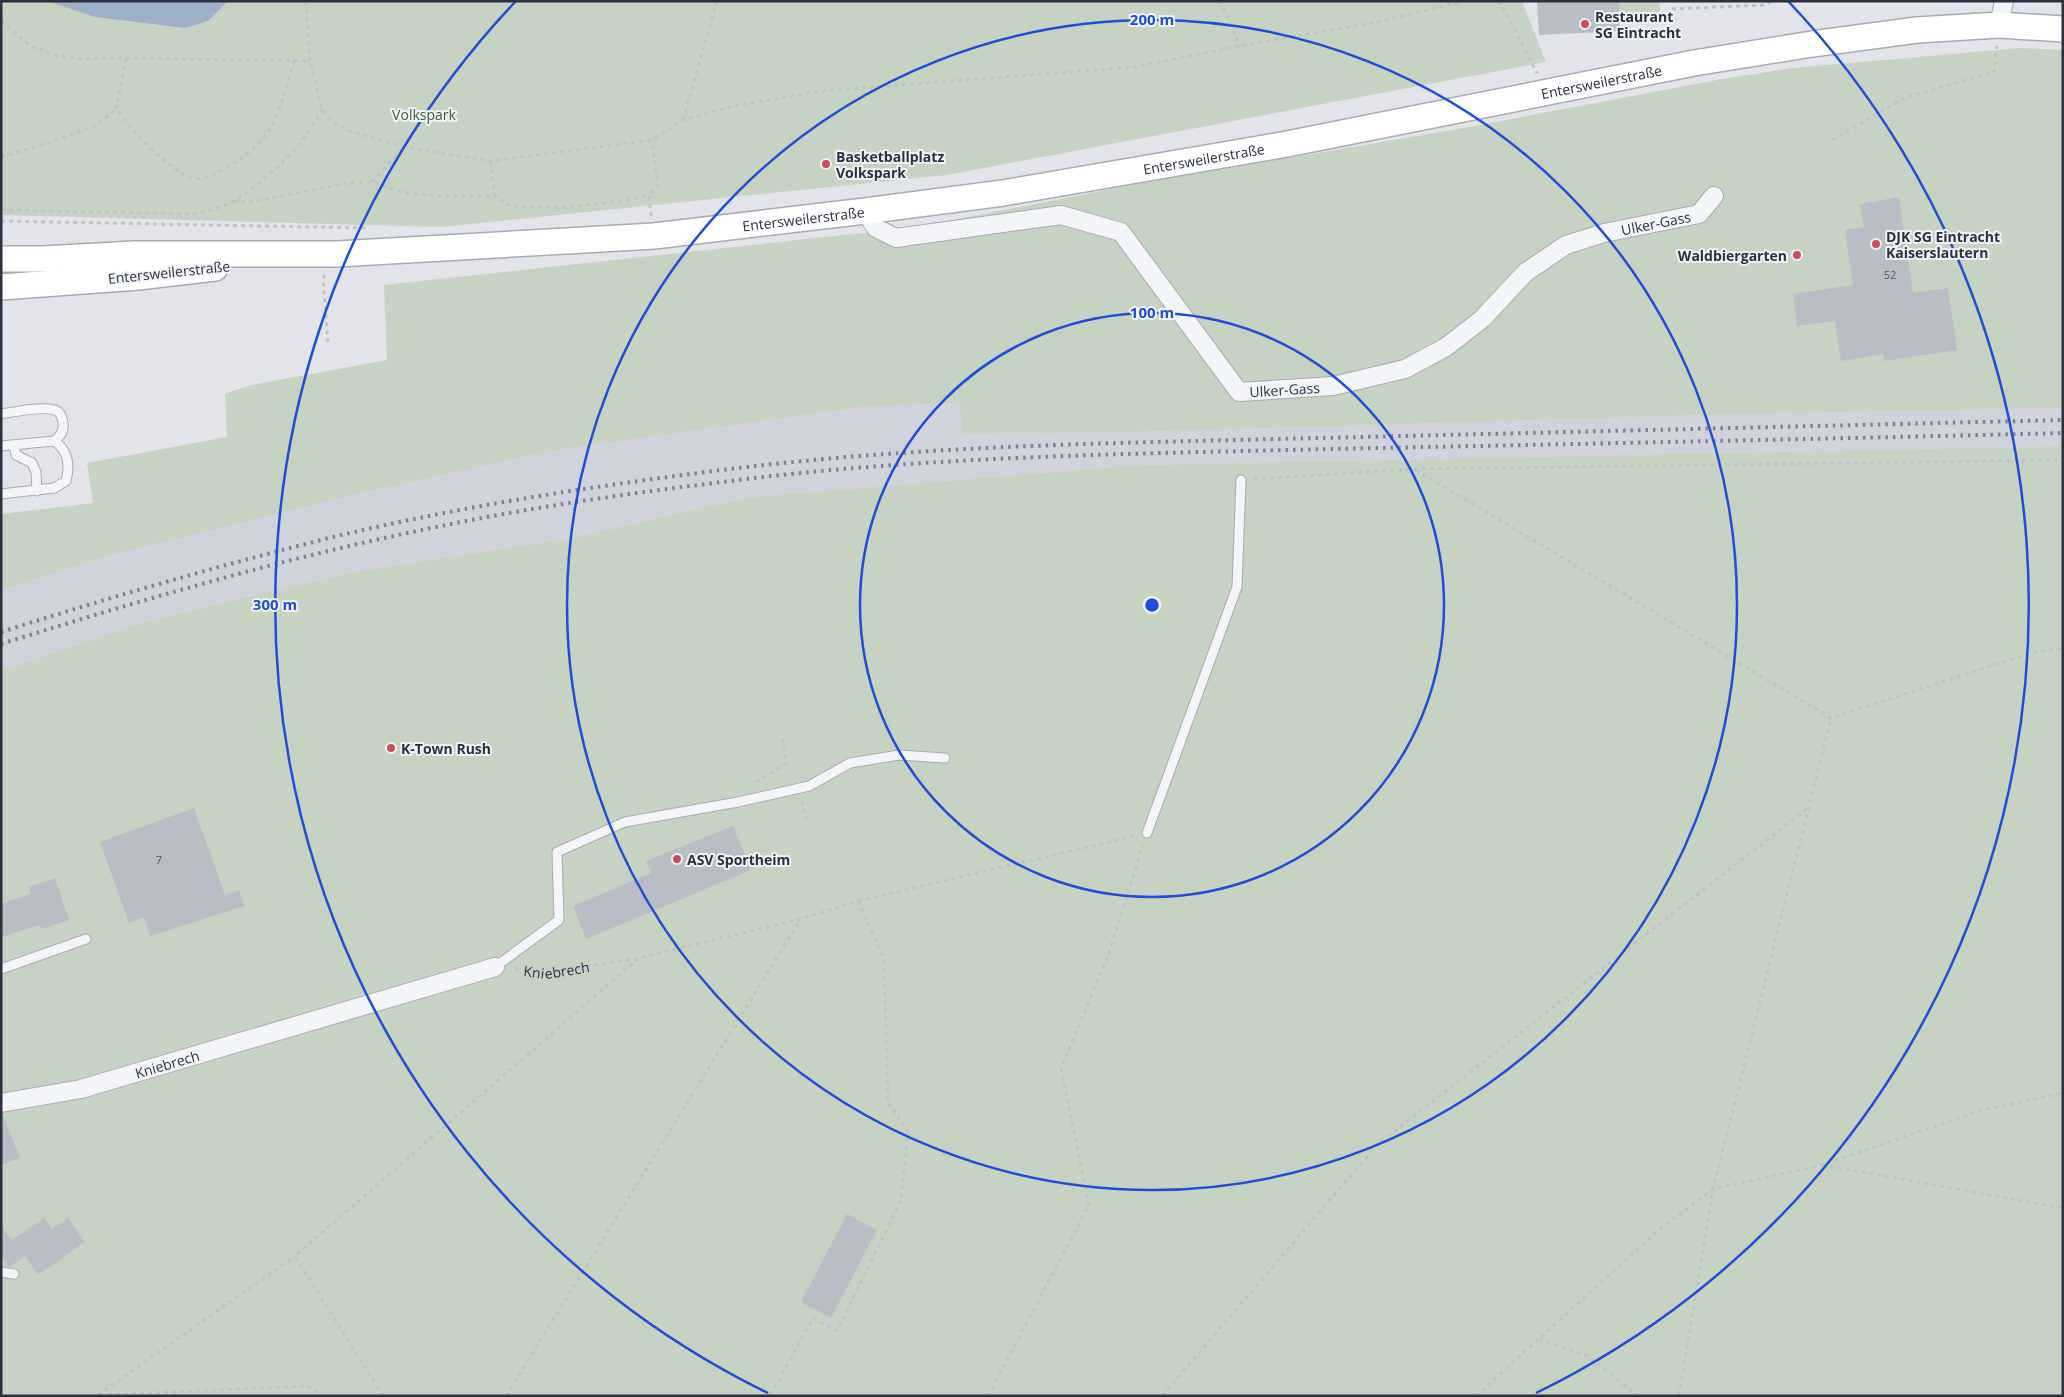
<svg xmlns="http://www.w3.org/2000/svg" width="2064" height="1397" font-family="'Open Sans',sans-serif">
	<rect width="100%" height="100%" fill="#e2e4e9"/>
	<path fill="#d0d3db" d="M 959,403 L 963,434 L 1135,432 L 1707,415 L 2063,408 L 2063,446 L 1138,465 L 749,497 L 571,538 L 353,572 L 143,622 L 1,671 L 1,590 L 112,555 L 349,496 L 551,451 L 863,407 Z"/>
	<path fill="#c6d3c3" d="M 1,1 L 1522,1 L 1546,62 L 947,175 L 442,227 L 1,215 Z
		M 1619,1 L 1659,1 L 1660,13 L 1619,14 Z
		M 2020,48 L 2063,50 L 2063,408 L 1707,415 L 1135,432 L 963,434 L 959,403 L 863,407 L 551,451 L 349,496 L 112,555 L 1,590 L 1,514 L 93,503 L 87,463 L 227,437 L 225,394 L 251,385 L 387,360 L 384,285 L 917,227 L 1143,183 L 1469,127 L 1722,79 L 1793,68 Z
		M 2063,446 L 2063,1396 L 1,1396 L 1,671 L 143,622 L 353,572 L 571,538 L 749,497 L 1138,465 Z"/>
	<path fill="#9eafc8" d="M 48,1 L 228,1 L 208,21 L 185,28 L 95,17 Z"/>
	<path fill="#b9bdc6" d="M 1537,1 L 1619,1 L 1620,31 L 1539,35 Z
		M 1899,197 L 1913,293 L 1948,288 L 1957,350 L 1884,361 L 1883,354 L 1841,361 L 1835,321 L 1797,326 L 1793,294 L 1853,285 L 1845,230 L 1864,227 L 1860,204 Z
		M 194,808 L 225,895 L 239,890 L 244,906 L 150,936 L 144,917 L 129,923 L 100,842 Z
		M 733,826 L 751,870 L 586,939 L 573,906 L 651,873 L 646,861 Z
		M 55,878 L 69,920 L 41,929 L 39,925 L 1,937 L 1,904 L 31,894 L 29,887 Z
		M 2,1113 L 20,1158 L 1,1165 L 1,1114 Z
		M 847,1214 L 877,1230 L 831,1318 L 801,1302 Z
		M 44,1218 L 52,1229 L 68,1218 L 85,1242 L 38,1275 L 25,1256 L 9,1267 L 1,1255 L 1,1226 L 12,1240 Z"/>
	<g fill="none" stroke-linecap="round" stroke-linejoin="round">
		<defs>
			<path id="service" d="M 1,414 C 13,412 47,405 57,411 C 61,413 63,420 63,424 C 64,432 60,437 54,441 L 1,446
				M 14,445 L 16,455 L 32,463 L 36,472 L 37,491
				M 1,494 L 54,488 L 66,481 C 70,465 69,451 54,441
				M 1147,833 L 1237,587 L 1241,480
				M 495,967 L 559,920 L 557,852 L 625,822 L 738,802 L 809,786 L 850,763 L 899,755 L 945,758
				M 1,969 L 86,939
				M 1,1272 L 14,1274"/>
			<g id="minor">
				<path d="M 1999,25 L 2004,1"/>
				<path id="s2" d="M 865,211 L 876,228 L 896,238 L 1061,215 L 1121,232 L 1239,392 L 1333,386 L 1405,369 L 1446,347 L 1482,319 L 1526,272 L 1566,245 L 1604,233 L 1699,214 L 1714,196"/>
				<path id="s3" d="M 1,1103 L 81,1089 L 495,967"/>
			</g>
			<g id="secondary">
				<path id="s4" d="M 1,259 L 43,259 L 134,254 L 337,254 L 654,236 L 865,211 L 1003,193 L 1287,144 L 1694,63 L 1812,44 L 1917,30 L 1999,25 L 2063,29"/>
				<path d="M 1,287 L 138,277 L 215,268"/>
			</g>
		</defs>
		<use href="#service" stroke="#a7abb3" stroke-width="11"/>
		<use href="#minor" stroke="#a7abb3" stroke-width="20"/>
		<use href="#secondary" stroke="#a7abb3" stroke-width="28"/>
		<g stroke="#c0c2c8" stroke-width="3" stroke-dasharray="4 4" stroke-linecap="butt">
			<path d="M 306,1 L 310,61 L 322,109 L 332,122 L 350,131 L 404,147 L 490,161 L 652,140 L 683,120 L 733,106 L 821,91 L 1134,67 L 1240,46 L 1377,22 L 1465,1"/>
			<path d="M 1220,1 L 1240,46"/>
			<path d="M 1498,1 L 1505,11 L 1537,73"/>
			<path d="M 1672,9 L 1763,5 L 1774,1"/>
			<path d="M 1,21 L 31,46 L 54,55 L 80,59 L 126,58 L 310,61"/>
			<path d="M 126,58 L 116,109 C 131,129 168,170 192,178 C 203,181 215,174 224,169 C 276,140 278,115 294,61"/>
			<path d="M 683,120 L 717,1"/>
			<path d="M 1832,140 L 1904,98 L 1994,72 L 1997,46"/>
			<path d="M 1,157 L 51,142 L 97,125 L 116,109"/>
			<path d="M 490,161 L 495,196"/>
			<path d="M 372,182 L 404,147"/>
			<path d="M 233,201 L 251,202 L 348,183 L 372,182 L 405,193 L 441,196 L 495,196 L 506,204 L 518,207 L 569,207 L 630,200 L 649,194"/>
			<path d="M 1,210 L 193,214 C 207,211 222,208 234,201 C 267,181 306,143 322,109"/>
			<path d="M 651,216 L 649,194 L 658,187 L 652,140"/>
			<path d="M 1,221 L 368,228"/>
			<path d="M 325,275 L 323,279 L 328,343"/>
			<path d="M 1416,470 L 1831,718 L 2031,653 L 2063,648"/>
			<path d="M 1254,479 L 1415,469 L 2063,460"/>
			<path d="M 756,782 L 786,764 L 782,738"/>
			<path d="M 802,801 L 806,819"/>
			<path d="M 858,901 L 1135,836"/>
			<path id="s1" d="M 515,969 L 546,973 L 639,958 L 800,919 L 858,901 L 884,959 L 888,1103 L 908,1132 L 901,1200 L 837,1331 L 813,1318 L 770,1396"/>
			<path d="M 1822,1165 L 2063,1208"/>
			<path d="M 1539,1339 L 1588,1356 L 1638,1396"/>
			<path d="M 98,1395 L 295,1256"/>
			<path d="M 100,1395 L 308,1386 L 324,1396"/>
			<path d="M 383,1396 L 295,1256 L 638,959"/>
			<path d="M 506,1396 L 800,920"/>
			<path d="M 988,1396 L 1089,1205 L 1061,1068 L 1108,956 L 1143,845"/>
			<path d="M 1162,1396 L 1377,1145 L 1808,808"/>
			<path d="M 1476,1396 L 1661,1228 L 1713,1189 L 1822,1165 L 1982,1110 L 2063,1093"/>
			<path d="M 1679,1396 L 1713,1189 L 1831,718"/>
		</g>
		<use href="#service" stroke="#f4f5f8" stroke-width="9"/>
		<use href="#minor" stroke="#f4f5f8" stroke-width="18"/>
		<use href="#secondary" stroke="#fff" stroke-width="25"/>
		<path stroke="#7c8292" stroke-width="4" stroke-dasharray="2.5 5" stroke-linecap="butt" d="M 1,632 C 111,597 221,565 333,537 C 458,507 587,487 714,471 C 915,445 1118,443 1320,438 C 1568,432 1815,426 2063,420
			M 1,644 C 147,598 295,555 446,525 C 534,507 625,494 714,483 C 918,456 1125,454 1331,449 C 1575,444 1819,439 2063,433"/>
	</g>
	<g fill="none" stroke="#1d4ed8" stroke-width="2.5">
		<circle cx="1152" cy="605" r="292"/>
		<circle cx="1152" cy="605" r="585"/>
		<path d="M768 1393A877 877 0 0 1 516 1M1788 1A877 877 0 0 1 1536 1393"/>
	</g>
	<g fill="#c84d56" stroke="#f1f3f7" stroke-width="2">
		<circle cx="1585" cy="24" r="5"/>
		<circle cx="826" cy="164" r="5"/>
		<circle cx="1876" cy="244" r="5"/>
		<circle cx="1797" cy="255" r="5"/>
		<circle cx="391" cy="748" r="5"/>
		<circle cx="677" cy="859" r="5"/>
	</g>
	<g text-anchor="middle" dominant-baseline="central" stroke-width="4" stroke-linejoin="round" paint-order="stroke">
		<g font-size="11" fill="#4e5462">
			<text x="1890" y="274">52</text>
			<text x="159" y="859">7</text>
		</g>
		<g font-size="14" font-weight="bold" fill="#2b3140" stroke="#f1f3f7" text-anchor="start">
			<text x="1595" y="16">Restaurant<tspan x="1595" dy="16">SG Eintracht</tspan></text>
			<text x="836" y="156">Basketballplatz<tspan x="836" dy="16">Volkspark</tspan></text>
			<text x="1886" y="236">DJK SG Eintracht<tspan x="1886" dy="16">Kaiserslautern</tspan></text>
			<text x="1787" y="255" text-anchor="end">Waldbiergarten</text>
			<text x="401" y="748">K-Town Rush</text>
			<text x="687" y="859">ASV Sportheim</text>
		</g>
		<g font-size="14" fill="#2b3140" stroke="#f1f3f7">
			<text stroke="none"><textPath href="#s4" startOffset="1614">Entersweilerstraße</textPath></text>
			<text stroke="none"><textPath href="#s4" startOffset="1209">Entersweilerstraße</textPath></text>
			<text stroke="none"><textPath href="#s4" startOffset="804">Entersweilerstraße</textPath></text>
			<text stroke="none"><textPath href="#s2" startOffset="936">Ulker-Gass</textPath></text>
			<text transform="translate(169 272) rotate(-6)">Entersweilerstraße</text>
			<text stroke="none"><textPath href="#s2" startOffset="516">Ulker-Gass</textPath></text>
			<text stroke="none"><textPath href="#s1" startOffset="42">Kniebrech</textPath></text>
			<text stroke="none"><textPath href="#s3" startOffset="171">Kniebrech</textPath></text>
		</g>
		<g font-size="14" fill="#3c5c38" stroke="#f1f3f7">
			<text x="424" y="114">Volkspark</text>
		</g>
	</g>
	<circle cx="1152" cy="605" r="8" fill="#1d4ed8" stroke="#f1f3f7" stroke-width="2.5"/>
	<g font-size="15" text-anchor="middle" font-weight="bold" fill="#1d4ed8" stroke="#f1f3f7" stroke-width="4" stroke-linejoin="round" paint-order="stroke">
		<text x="1152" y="25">200 m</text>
		<text x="1152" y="318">100 m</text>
		<text x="275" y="610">300 m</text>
	</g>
	<rect width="2064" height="1397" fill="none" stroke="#2b3140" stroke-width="5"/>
</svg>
